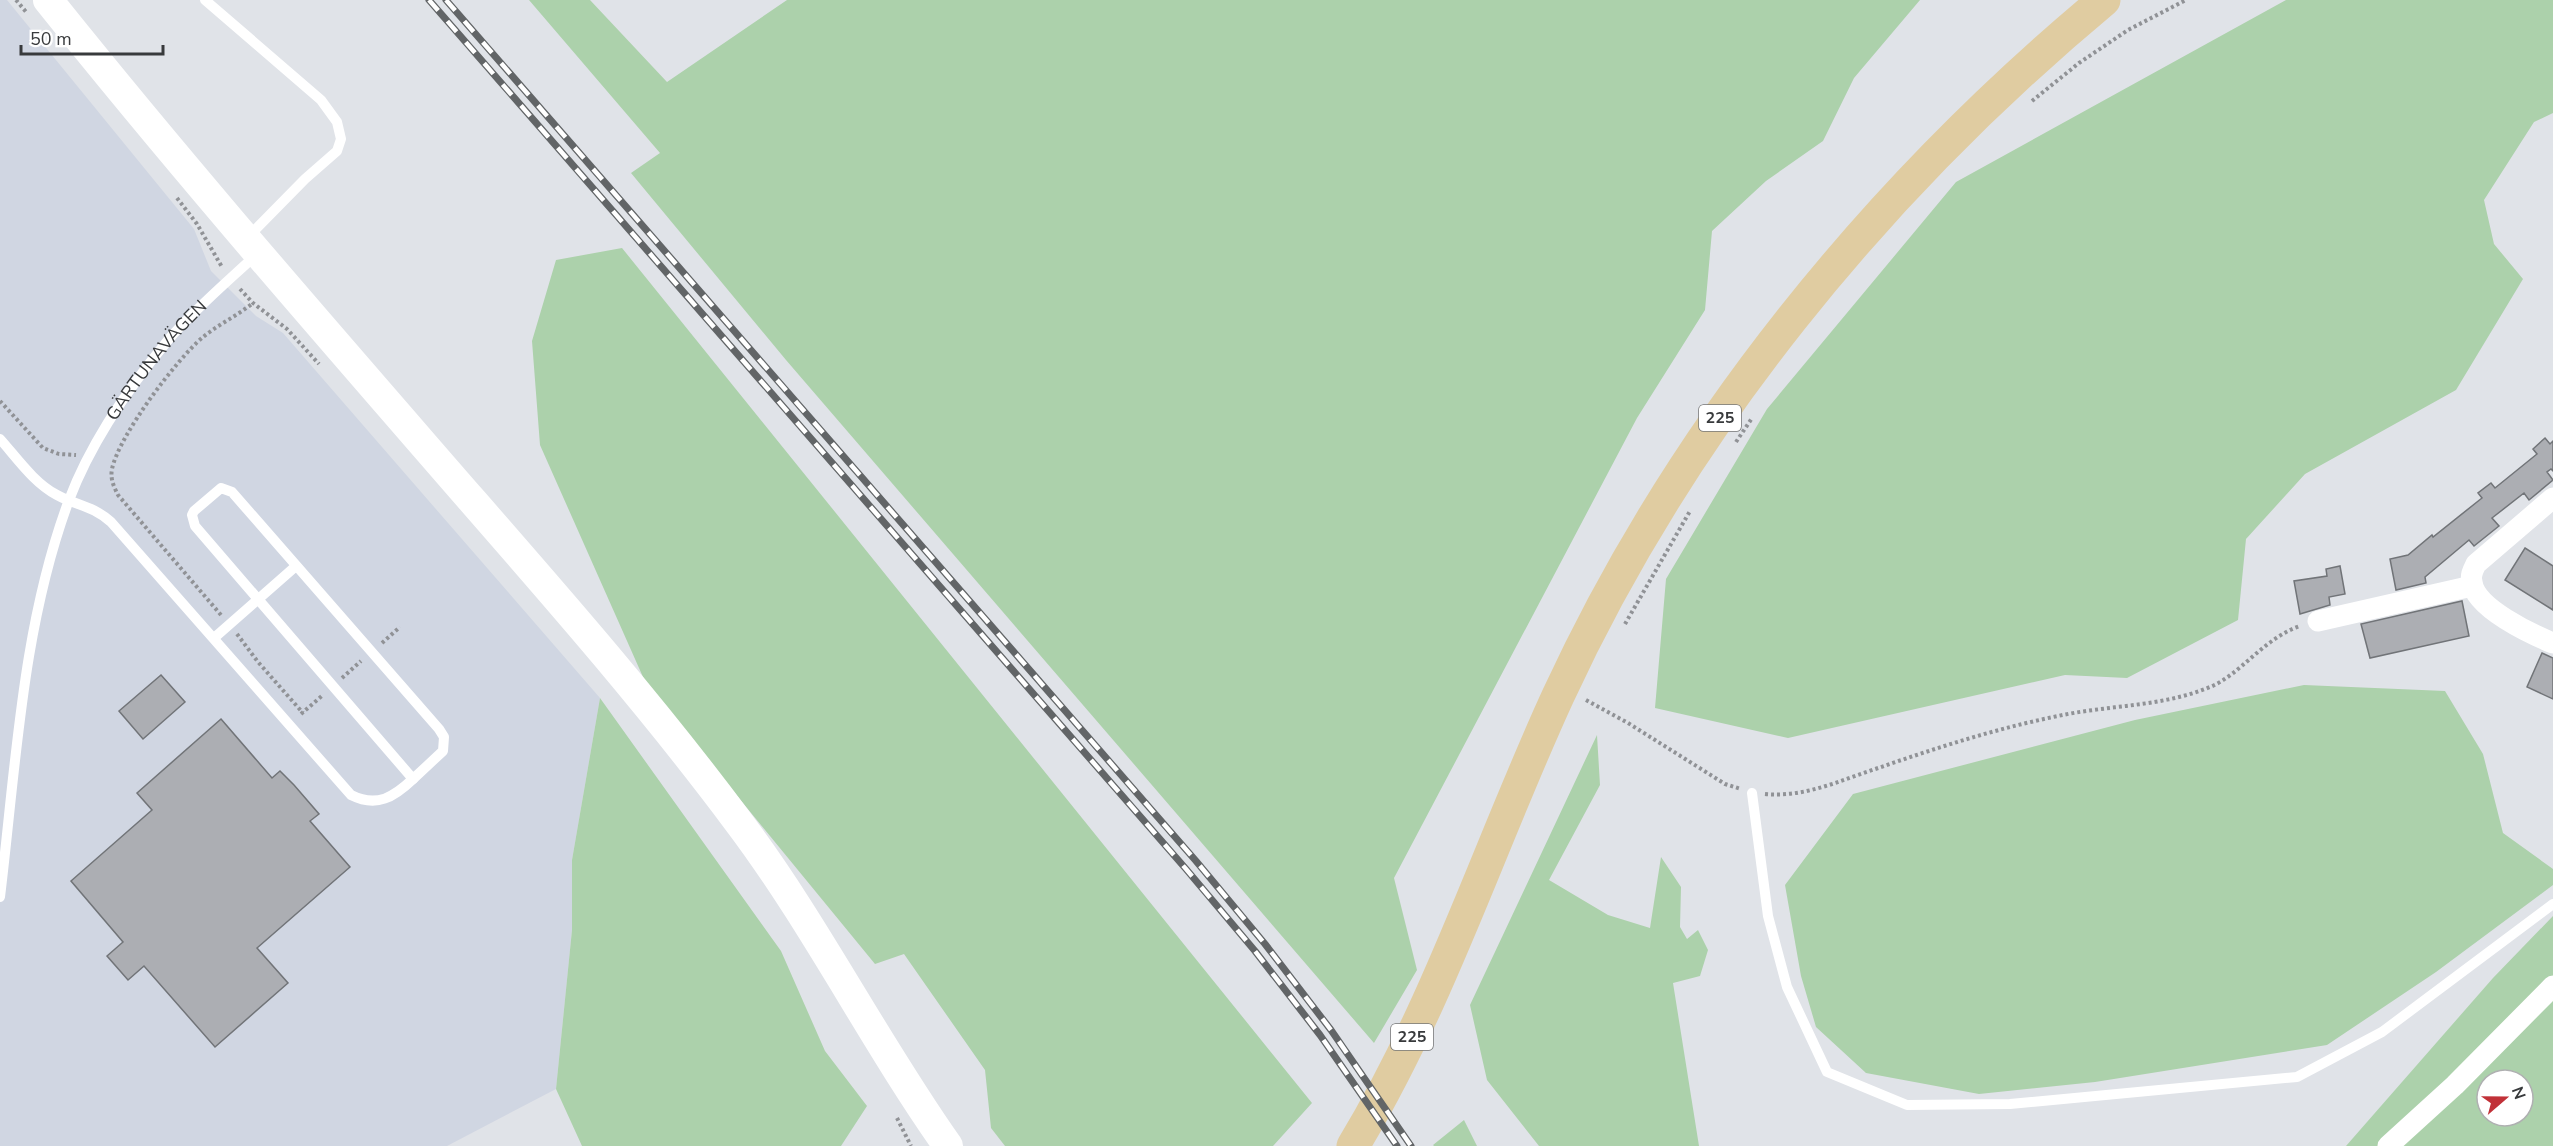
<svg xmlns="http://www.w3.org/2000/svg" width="2553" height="1146" font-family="'Nunito Sans',sans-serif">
	<rect width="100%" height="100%" fill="#e0e3e8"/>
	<path fill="#d0d6e2" d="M 0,0 L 7,0 L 194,229 L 211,271 L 256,316 L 283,333 L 600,698 L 572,860 L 572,930 L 556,1089 L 447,1146 L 0,1146 Z"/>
	<path fill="#acd1ab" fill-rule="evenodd" d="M 529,0 L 590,0 L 667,82 L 787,0 L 1920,0 L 1854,78 L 1823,141 L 1766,181 L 1712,231 L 1705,310 L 1637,418 L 1394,878 L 1417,970 L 1374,1043 L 786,360 L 631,173 L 660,153 Z
		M 2286,0 L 2553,0 L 2553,113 L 2534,122 L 2484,200 L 2494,244 L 2523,279 L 2456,390 L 2305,474 L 2246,539 L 2238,620 L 2127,678 L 2065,675 L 1788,738 L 1655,708 L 1666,579 L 1767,409 L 1956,182 Z
		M 622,248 L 1312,1103 L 1273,1146 L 1005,1146 L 991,1128 L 985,1070 L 904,954 L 875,964 L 647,686 L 540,445 L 532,341 L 556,260 Z
		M 2304,685 L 2445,691 L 2483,754 L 2503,833 L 2553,869 L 2553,885 L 2436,972 L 2327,1045 L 2095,1082 L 1979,1094 L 1866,1073 L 1816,1027 L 1801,976 L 1785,885 L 1853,794 L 2135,720 Z
		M 600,698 L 781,951 L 825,1051 L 867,1106 L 841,1146 L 582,1146 L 556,1089 L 572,930 L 572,860 Z
		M 1597,735 L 1600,785 L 1549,880 L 1608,915 L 1650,928 L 1661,857 L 1681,887 L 1680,927 L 1687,939 L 1698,930 L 1708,950 L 1700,976 L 1673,983 L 1699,1146 L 1539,1146 L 1487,1080 L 1470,1005 Z
		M 2553,916 L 2553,1146 L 2346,1146 L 2493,978 ZM 2487,1080 L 2523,1080 L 2523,1116 L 2487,1116 Z
		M 1464,1120 L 1477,1146 L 1434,1146 L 1433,1145 Z"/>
	<path fill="#acaeb3" stroke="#717478" stroke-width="1.5" d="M 2545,438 L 2550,444 L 2553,441 L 2553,471 L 2551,469 L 2547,472 L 2553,480 L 2529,500 L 2524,493 L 2492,518 L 2499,526 L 2474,546 L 2469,540 L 2425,577 L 2426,583 L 2396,590 L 2390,559 L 2408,555 L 2432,535 L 2433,537 L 2482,498 L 2478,493 L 2491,483 L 2495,488 L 2537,454 L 2533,449 Z
		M 2525,548 L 2553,566 L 2553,610 L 2505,580 Z
		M 2340,566 L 2345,594 L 2329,597 L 2330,605 L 2300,614 L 2294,581 L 2327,576 L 2326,569 Z
		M 2462,601 L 2469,636 L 2370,658 L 2361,624 Z
		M 2542,653 L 2553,658 L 2553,699 L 2527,687 Z
		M 161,675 L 185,702 L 143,739 L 119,711 Z
		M 221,719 L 272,778 L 280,771 L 294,785 L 319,814 L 310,821 L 350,867 L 257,948 L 288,983 L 215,1047 L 144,966 L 128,980 L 107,956 L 123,942 L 71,881 L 152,810 L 137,793 Z"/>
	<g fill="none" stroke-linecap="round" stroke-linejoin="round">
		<path stroke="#909296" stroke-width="4" stroke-dasharray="3 3" stroke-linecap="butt" d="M 16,0 L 27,13
			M 2032,101 L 2079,63 L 2128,30 L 2186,0
			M 177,198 L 197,224 L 222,267
			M 240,289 L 253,303 L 287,329 L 319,364
			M 0,401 L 43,448 L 59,454 L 76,455
			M 1736,442 L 1752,418
			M 221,615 L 118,495 C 114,487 110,479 112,469 C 119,435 177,359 203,337 C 219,324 237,316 253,303
			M 1625,624 L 1690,511
			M 237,634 L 258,662 L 303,713
			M 382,643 L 400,627
			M 342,678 L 361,661
			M 1586,700 L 1628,723 L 1725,784 L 1741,789
			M 301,714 L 323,695
			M 1765,794 C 1798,797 1827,786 1858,775 C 1924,752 1989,730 2058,716 C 2108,705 2162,707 2210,687 C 2240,675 2264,638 2300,626
			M 897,1118 L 911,1146"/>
		<g stroke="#fff" stroke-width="10">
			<path d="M 205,0 L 321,100 L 337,122 L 341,139 L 337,151 L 305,179 L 248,237"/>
			<path d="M 0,439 C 17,458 34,483 57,495 C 77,506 92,505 111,522 L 351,795 C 377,808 394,797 413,779"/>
			<path d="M 221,488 L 232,492 L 439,729 L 444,737 L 443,751 L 413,779 L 195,526 L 192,515 L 194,511 Z"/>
			<path d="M 214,638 L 296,566"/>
			<path d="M 1752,793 L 1768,916 L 1787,987 L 1827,1072 L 1907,1105 L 2010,1104 L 2297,1077 L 2382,1032 L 2553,904"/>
			<path id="s1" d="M 0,897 C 16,765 22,626 69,500 C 91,442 129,387 169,339 C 196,308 227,282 257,254"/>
		</g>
		<path stroke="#fff" stroke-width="21" d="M 2553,498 L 2476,564 C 2473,570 2470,575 2472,582 C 2475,608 2531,634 2553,643
			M 2318,621 L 2472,586
			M 2388,1146 L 2455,1085 L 2553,986"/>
		<path stroke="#fff" stroke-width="30" d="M 48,0 C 179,164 318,323 456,482 C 552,592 649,702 737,820 C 815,923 873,1040 948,1146"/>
		<path stroke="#e0cca1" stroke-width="33" d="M 1353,1146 C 1439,1004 1489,846 1558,696 C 1682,427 1877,189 2104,0"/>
		<defs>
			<path id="rail" d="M 429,0 L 1186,869 L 1255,951 L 1320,1035 L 1397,1146
				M 446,0 L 1196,861 L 1265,944 L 1331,1030 L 1411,1146"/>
		</defs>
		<use href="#rail" stroke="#626567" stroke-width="7"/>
		<use href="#rail" stroke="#fff" stroke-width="4.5" stroke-dasharray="14" stroke-linecap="butt"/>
	</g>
	<g text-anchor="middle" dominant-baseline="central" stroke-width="6" stroke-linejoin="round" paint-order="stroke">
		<g fill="#fff" stroke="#747576" stroke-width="1.5">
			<rect x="1699" y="405" width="42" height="26" rx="4.5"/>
			<rect x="1391" y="1024" width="42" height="26" rx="4.5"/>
		</g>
		<g font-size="16" font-weight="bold" fill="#383a3c">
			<text x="1720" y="418">225</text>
			<text x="1412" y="1037">225</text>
		</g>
		<g font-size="18" fill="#383a3c" stroke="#fff">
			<text stroke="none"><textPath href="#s1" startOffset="570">GÄRTUNAVÄGEN</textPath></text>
		</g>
	</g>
	<g transform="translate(2505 1098) rotate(70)"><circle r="28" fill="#ffffff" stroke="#afb0b1" stroke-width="1.5"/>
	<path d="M0-4.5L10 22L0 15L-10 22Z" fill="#c13138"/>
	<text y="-9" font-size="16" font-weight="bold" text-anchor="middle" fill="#383a3c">N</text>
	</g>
	<path d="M21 45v9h142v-9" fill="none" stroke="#383a3c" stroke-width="3"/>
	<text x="30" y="45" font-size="18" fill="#383a3c" stroke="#ffffff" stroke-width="4.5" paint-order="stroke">50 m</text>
</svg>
